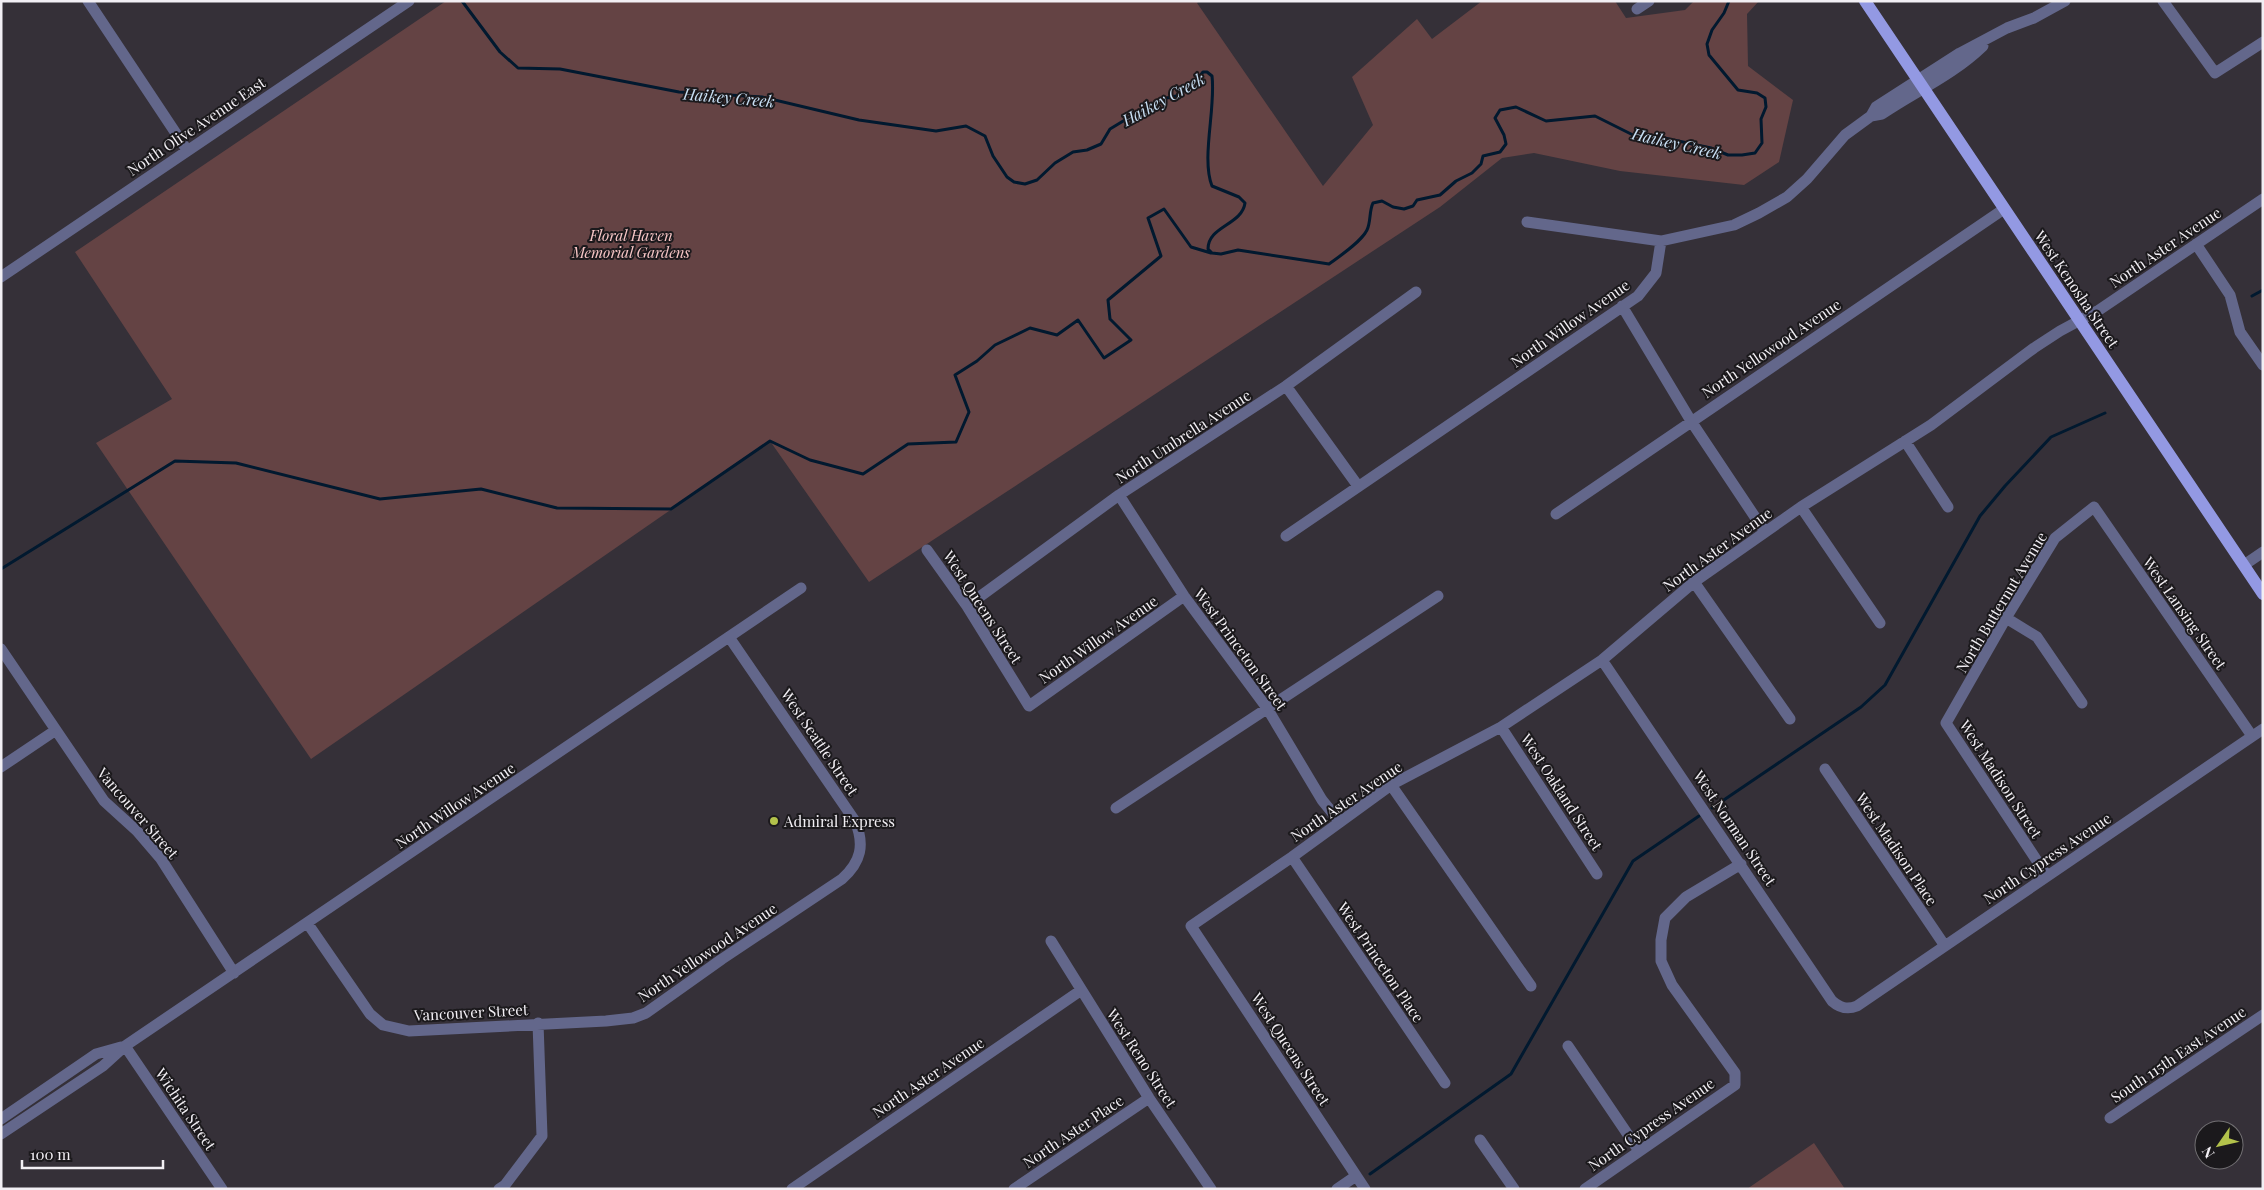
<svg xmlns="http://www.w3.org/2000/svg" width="2264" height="1190" font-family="'Playfair Display',serif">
	<rect width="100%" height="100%" fill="#353038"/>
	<path fill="#644344" d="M 446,1 L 1199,1 L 1197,3 L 1323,186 L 1373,125 L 1352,77 L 1417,19 L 1432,39 L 1482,1 L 1615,1 L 1626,18 L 1685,10 L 1694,1 L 1759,1 L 1747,14 L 1748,66 L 1793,100 L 1779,162 L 1744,185 L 1620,171 L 1534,153 L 1502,158 L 1440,207 L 869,582 L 770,441 L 311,759 L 96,443 L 172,399 L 75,252 Z
		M 1814,1143 L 1845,1189 L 1747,1189 Z"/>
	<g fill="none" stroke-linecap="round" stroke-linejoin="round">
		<path stroke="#01192f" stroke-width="3" d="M 462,1 L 500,52 L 518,68 L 560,69 L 679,92 L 762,97 L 859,120 L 936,131 L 966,126 L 985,136 L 993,156 L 1007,177 L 1014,182 L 1025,184 L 1037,180 L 1055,163 L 1073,152 L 1087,150 L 1101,144 L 1110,129 L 1143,109 L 1162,99 L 1176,96 L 1193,85 L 1203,72 L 1207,72 L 1212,76 C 1216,108 1201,158 1212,186 L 1239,197 L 1245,203 C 1242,225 1208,226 1208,249 L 1212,253 L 1221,254 L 1238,250 L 1329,264 C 1340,256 1361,242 1367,230 C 1371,222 1369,211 1373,203 L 1382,201 L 1393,207 L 1404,209 L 1413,206 L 1417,200 L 1440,195 L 1456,181 L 1472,173 L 1481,164 L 1483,156 L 1500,152 L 1506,144 L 1504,135 L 1495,118 L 1500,110 L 1516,107 L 1546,121 L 1595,116 L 1633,135 L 1650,135 L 1711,148 L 1728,155 L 1742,155 L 1755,153 L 1762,143 L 1761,119 L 1766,107 L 1765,98 L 1757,93 L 1738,90 L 1709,55 L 1707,44 L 1712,30 L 1724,13 L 1729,1
			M 2252,296 L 2263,290
			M 1,569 L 175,461 L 236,463 L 380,499 L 481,489 L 557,508 L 671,509 L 770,441 L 810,460 L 863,474 L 908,444 L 956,442 L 969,412 L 955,375 L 977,361 L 995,345 L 1030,328 L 1057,335 L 1078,320 L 1104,358 L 1131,340 L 1110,319 L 1108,300 L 1161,256 L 1148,218 L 1164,209 L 1191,247 L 1211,253
			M 1712,808 L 1861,707 L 1885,685 L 1980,516 L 2005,486 L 2051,437 L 2105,413
			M 1370,1174 L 1511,1074 L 1633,861 L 1699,816"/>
		<path stroke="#63678b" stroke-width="11" d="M 88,1 L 187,150
			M 2163,1 L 2215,73 L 2263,42
			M 1637,9 L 1649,1
			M 1871,116 L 1882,114 C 1916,91 1953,75 1983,46
			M 1527,222 L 1661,241 L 1734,225 L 1759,213 L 1787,197 L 1807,179 L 1845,135 L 1871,116 L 1876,107 L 1960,53 L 2007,28 L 2034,18 L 2065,1
			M 2196,244 L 2230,295 L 2240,332 L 2263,365
			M 1,277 L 409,1
			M 1622,306 L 1691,421 L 1765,532
			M 1286,386 L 1358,486
			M 1905,441 L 1948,507
			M 1119,495 L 1184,596 L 1267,708 L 1322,800 L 1339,821
			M 1801,507 L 1880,623
			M 1556,514 L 2004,209
			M 1286,536 L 1638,296 L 1656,273 L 1661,241
			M 927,550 L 967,606 L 1029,706 L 1184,596
			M 2244,565 L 2263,552
			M 1694,582 L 1790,719
			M 967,606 L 1119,495 L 1286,386 L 1416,292
			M 2006,618 L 2037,637 L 2082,703
			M 1,649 L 104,801 L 137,831 L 161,859 L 234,973
			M 1602,660 L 1832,1001 C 1840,1008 1847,1010 1857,1006 L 2263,729
			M 1501,727 L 1597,874
			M 1,767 L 56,730
			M 1825,769 L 1945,946
			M 1391,785 L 1531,986
			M 1116,808 L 1438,596
			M 1292,857 L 1445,1083
			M 2047,876 L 1946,723 L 2006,618 L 2055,538 L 2094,507 L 2252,736
			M 308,924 L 370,1014 L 383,1025 L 409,1031 L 606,1021 L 633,1018 L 646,1013 L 722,959 L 842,879 C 861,862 865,845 855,821 L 729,637
			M 1051,941 L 1149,1098 L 1211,1189
			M 125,1046 L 222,1189
			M 1568,1046 L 1639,1151
			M 2110,1118 L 2263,1015
			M 1,1119 L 96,1054 L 121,1047
			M 1,1134 L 103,1066 L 125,1046 L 801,588
			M 1480,1140 L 1514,1189
			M 499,1189 L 505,1185 L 542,1136 L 538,1023
			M 792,1189 L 1080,991
			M 1014,1189 L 1149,1098
			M 1337,1189 L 1356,1176
			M 1365,1189 L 1191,926 L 1292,857 L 1391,785 L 1501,727 L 1602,660 L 1694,582 L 1801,507 L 1931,425 L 2034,348 L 2060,331 L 2099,310 L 2263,199
			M 1585,1189 L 1735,1085 L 1735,1073 L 1672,985 L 1661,961 L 1661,940 L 1665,918 L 1686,897 L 1741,864"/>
		<path stroke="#9399e3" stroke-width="12" d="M 1865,1 L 2263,594"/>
	</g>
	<circle fill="#b3c24b" stroke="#1b191c" stroke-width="2" cx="774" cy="821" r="5"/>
	<g text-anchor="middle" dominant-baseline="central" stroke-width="4" stroke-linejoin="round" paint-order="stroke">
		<g font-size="15" fill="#f2eff4" stroke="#1b191c">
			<text transform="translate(196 126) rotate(-34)">North Olive Avenue East</text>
			<text transform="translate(2165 247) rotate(-34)">North Aster Avenue</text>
			<text transform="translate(2077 289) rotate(56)">West Kenosha Street</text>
			<text transform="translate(1570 323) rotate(-35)">North Willow Avenue</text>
			<text transform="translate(1771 348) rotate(-34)">North Yellowood Avenue</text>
			<text transform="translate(1183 436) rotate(-33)">North Umbrella Avenue</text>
			<text transform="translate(1717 549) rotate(-36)">North Aster Avenue</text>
			<text transform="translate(2001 602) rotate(-59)">North Butternut Avenue</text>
			<text transform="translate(983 607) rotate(57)">West Queens Street</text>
			<text transform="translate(2185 613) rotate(55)">West Lansing Street</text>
			<text transform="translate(1098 639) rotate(-35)">North Willow Avenue</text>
			<text transform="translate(1241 649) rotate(54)">West Princeton Street</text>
			<text transform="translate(820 742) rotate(56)">West Seattle Street</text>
			<text transform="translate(2001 779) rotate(57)">West Madison Street</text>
			<text transform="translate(1562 792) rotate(57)">West Oakland Street</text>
			<text transform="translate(1346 801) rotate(-34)">North Aster Avenue</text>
			<text transform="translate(455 805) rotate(-34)">North Willow Avenue</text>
			<text transform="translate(138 813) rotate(49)">Vancouver Street</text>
			<text transform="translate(1735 828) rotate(56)">West Norman Street</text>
			<text transform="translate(1897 849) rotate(56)">West Madison Place</text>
			<text transform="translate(2047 858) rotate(-34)">North Cypress Avenue</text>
			<text transform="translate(707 952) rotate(-34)">North Yellowood Avenue</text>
			<text transform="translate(1381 962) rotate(56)">West Princeton Place</text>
			<text transform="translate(471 1012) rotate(-3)">Vancouver Street</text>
			<text transform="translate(1291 1049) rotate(57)">West Queens Street</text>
			<text transform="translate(2178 1054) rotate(-34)">South 115th East Avenue</text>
			<text transform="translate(1142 1058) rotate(57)">West Reno Street</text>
			<text transform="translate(928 1077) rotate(-34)">North Aster Avenue</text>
			<text transform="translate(186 1109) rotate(56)">Wichita Street</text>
			<text transform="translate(1651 1124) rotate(-35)">North Cypress Avenue</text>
			<text transform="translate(1073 1131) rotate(-34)">North Aster Place</text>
		</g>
		<g font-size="15" font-style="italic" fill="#f9c7c7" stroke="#1b191c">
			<text x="631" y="235">Floral Haven<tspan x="631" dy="17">Memorial Gardens</tspan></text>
		</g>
		<g font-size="15" fill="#f2eff4" stroke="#1b191c" text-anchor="start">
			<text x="784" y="821">Admiral Express</text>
		</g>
		<g font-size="16" font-style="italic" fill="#c9e0f5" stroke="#1b191c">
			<text transform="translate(729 97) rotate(5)">Haikey Creek</text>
			<text transform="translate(1163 99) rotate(-29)">Haikey Creek</text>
			<text transform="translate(1677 143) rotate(13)">Haikey Creek</text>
		</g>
	</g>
	<rect width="2264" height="1190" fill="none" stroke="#f2eff4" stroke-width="5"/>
	<g transform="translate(2219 1145) rotate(236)"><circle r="24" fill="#1b191c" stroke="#716f72"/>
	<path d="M0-4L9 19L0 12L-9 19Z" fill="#b3c24b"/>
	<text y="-8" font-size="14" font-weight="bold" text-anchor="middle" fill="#f2eff4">N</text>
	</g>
	<path d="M22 1160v8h141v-8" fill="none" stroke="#f2eff4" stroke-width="2.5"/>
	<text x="30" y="1160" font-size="15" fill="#f2eff4" stroke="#1b191c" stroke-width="4" paint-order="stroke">100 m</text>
</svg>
